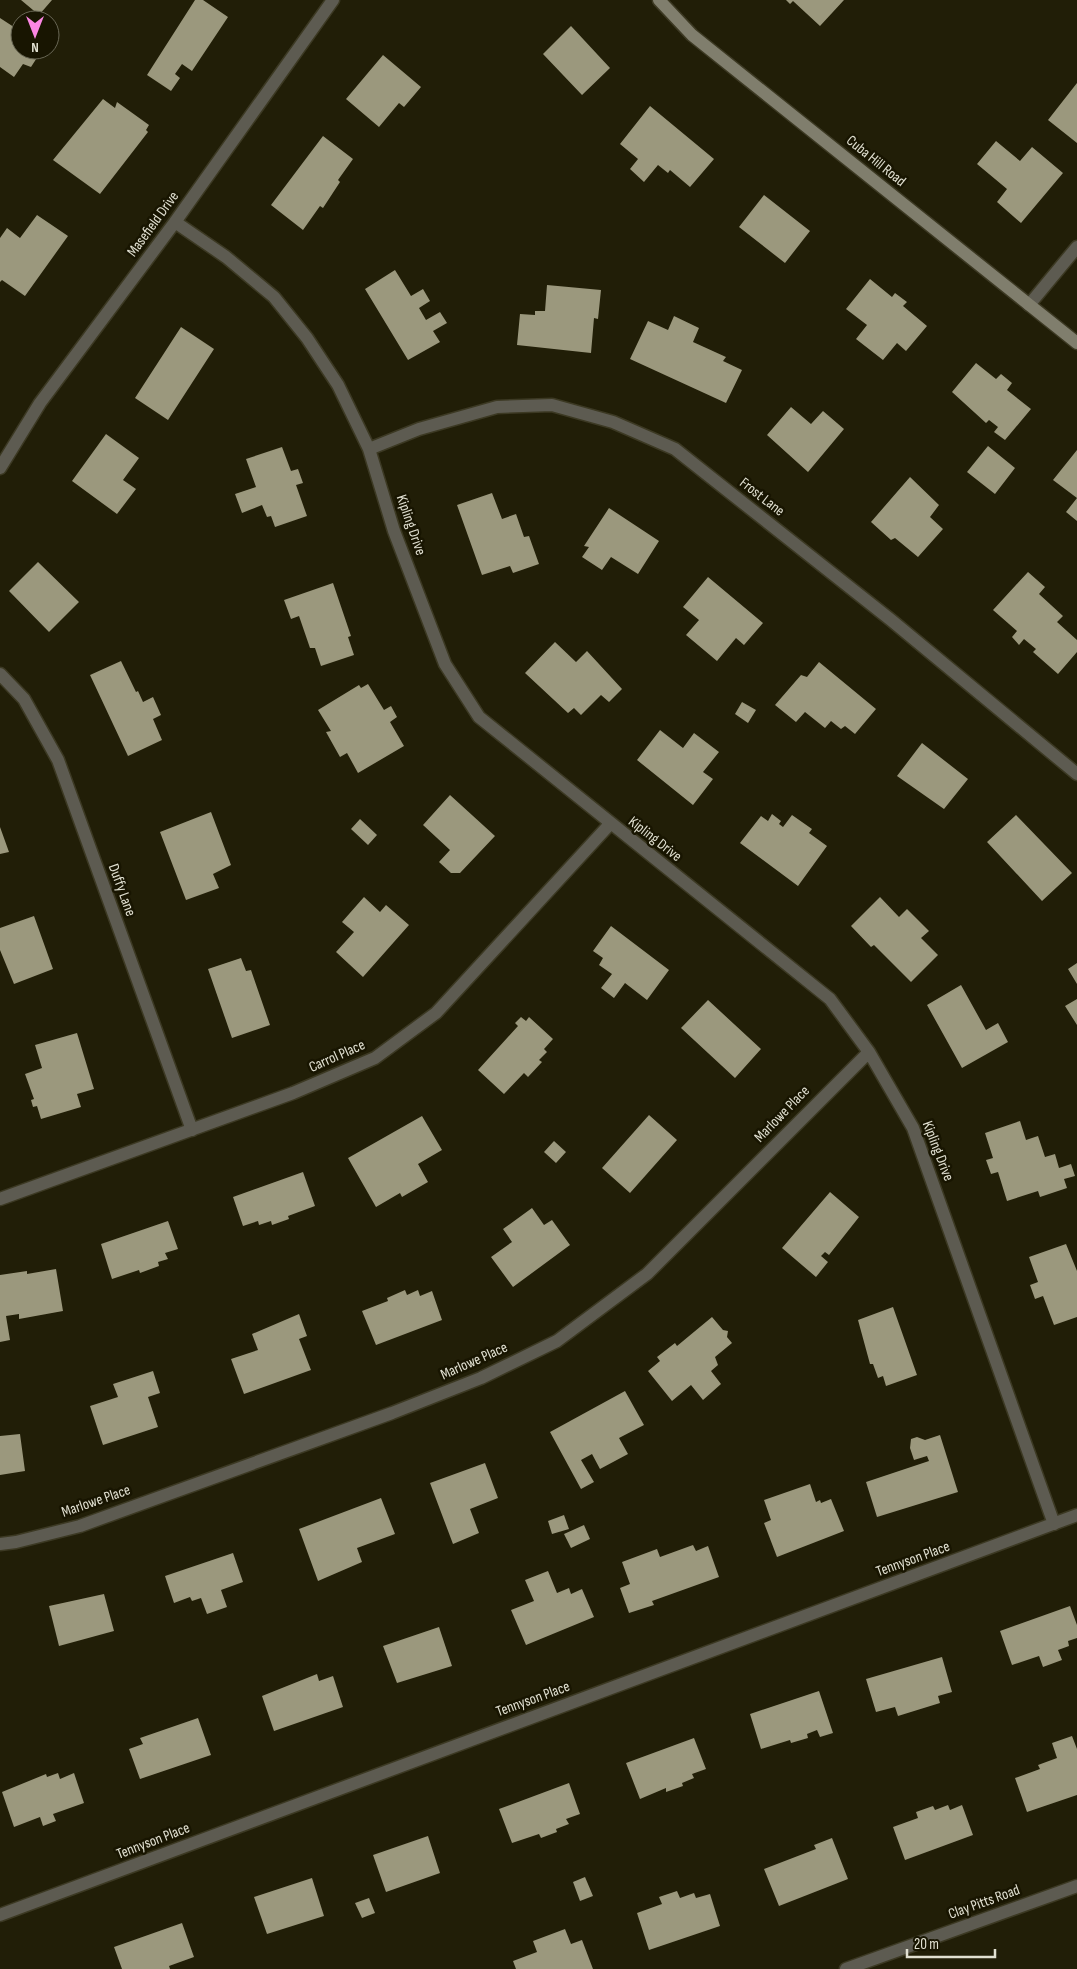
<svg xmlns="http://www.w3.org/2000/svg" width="1077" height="1969" font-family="'Sofia Sans Condensed',sans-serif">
	<rect width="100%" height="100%" fill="#211e07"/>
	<path fill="#9b987d" d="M 21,0 L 52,0 L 39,15 Z
		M 195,0 L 203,0 L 228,17 L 192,71 L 182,64 L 175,74 L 180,78 L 171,91 L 147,75 Z
		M 786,0 L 844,0 L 820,26 L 793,1 L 790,4 Z
		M 0,18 L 20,31 L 20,50 L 42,50 L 31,67 L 23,64 L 14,77 L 0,67 Z
		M 571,26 L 610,68 L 582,95 L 543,54 Z
		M 383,55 L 421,87 L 404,107 L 399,103 L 379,127 L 346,99 Z
		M 1077,83 L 1077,143 L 1048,120 Z
		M 103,99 L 115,108 L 117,102 L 149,125 L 146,130 L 148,132 L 100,194 L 53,160 Z
		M 650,106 L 714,159 L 690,187 L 670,170 L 668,173 L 658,165 L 644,182 L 630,169 L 638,159 L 620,144 Z
		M 323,136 L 353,159 L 338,180 L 340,182 L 323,208 L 320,206 L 303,230 L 271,205 Z
		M 996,141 L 1020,161 L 1032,147 L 1063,173 L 1021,223 L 997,202 L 1007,189 L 977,164 Z
		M 764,195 L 810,231 L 785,263 L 739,227 Z
		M 37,215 L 68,236 L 25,296 L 2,280 L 0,282 L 0,238 L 7,228 L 20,238 Z
		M 395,270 L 411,296 L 423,289 L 430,301 L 419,308 L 426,320 L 440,312 L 447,323 L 433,331 L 440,342 L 408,360 L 365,289 Z
		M 870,279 L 892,297 L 895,293 L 907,302 L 903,306 L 927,326 L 906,351 L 897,343 L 883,360 L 856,339 L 867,325 L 846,309 Z
		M 547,285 L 601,290 L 598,319 L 594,318 L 591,353 L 517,345 L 520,314 L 535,315 L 535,311 L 545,311 Z
		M 674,316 L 699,328 L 693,342 L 726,357 L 723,361 L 742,370 L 726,403 L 630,359 L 648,321 L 668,330 Z
		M 181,327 L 214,349 L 168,420 L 135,398 Z
		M 976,363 L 996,379 L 1001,374 L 1012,383 L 1007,390 L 1031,409 L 1005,440 L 994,432 L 998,427 L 989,420 L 986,423 L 952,392 Z
		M 791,407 L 811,424 L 823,411 L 844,429 L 808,472 L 767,435 Z
		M 106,434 L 139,458 L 123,480 L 136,489 L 117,514 L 72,481 Z
		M 988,446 L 1015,468 L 995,494 L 967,472 Z
		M 282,447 L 291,471 L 298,469 L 303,483 L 296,485 L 307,516 L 275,527 L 271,516 L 267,517 L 262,505 L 242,513 L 235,494 L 256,487 L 246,459 Z
		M 1077,450 L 1077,521 L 1066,512 L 1077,498 L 1053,480 Z
		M 910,477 L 939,505 L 930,517 L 943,529 L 918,557 L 895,538 L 891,540 L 871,522 Z
		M 492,493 L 502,519 L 516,514 L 524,537 L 529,536 L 539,564 L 513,573 L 510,566 L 482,575 L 457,505 Z
		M 609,508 L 659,541 L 638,574 L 611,557 L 602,570 L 582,557 L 589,547 L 584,546 Z
		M 38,562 L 79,602 L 49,632 L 9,591 Z
		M 1028,572 L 1045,587 L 1039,594 L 1063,616 L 1057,622 L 1077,640 L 1077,652 L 1058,674 L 1033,652 L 1036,649 L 1024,639 L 1019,645 L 1012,637 L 1017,631 L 993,610 Z
		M 708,577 L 763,623 L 744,645 L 736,638 L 717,661 L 686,635 L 699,620 L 683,607 Z
		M 333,583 L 351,636 L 348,637 L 354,655 L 321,666 L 315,648 L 310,648 L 299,616 L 291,619 L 284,600 Z
		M 555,642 L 576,662 L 587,651 L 622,689 L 609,702 L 601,695 L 581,715 L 574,708 L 568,713 L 525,673 Z
		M 121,661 L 136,692 L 138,691 L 143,702 L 153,697 L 161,715 L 153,719 L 162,740 L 128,756 L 90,675 Z
		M 819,662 L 876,709 L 855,734 L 845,726 L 841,729 L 831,721 L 825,728 L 805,712 L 796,722 L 775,705 L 801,675 L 807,677 Z
		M 368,684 L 384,710 L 391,706 L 397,717 L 390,722 L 404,746 L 358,773 L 347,753 L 340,757 L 326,732 L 331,731 L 318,710 L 359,685 L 361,688 Z
		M 742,702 L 756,710 L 748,723 L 735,714 Z
		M 660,730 L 683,748 L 694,733 L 719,752 L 703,772 L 713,779 L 693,805 L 637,760 Z
		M 922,743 L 968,779 L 944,809 L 897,776 Z
		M 450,795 L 495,836 L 460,873 L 451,873 L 439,862 L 450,850 L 423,825 Z
		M 211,812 L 231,865 L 213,874 L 219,888 L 186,900 L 160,832 Z
		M 772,814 L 781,821 L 779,824 L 783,827 L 792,815 L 812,829 L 809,833 L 827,846 L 798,886 L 740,843 L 761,816 L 768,821 Z
		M 1016,815 L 1072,873 L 1042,901 L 987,842 Z
		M 360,819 L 377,835 L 368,845 L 351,829 Z
		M 0,827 L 9,852 L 0,854 Z
		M 364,897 L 380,912 L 386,905 L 409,925 L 363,977 L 336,952 L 354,932 L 342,922 Z
		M 880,897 L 899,917 L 907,909 L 929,931 L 921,938 L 938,955 L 911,982 L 874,945 L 871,947 L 851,926 Z
		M 34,916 L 53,969 L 14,984 L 0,950 L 0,928 Z
		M 611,926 L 669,970 L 647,1000 L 625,983 L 614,998 L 601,988 L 612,974 L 599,965 L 603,958 L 593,951 Z
		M 241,958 L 246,971 L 251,970 L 270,1025 L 232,1038 L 208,969 Z
		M 1077,963 L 1077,984 L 1068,969 Z
		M 961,985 L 986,1030 L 998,1023 L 1008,1042 L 962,1068 L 927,1005 Z
		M 1077,999 L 1077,1025 L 1065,1006 Z
		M 708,1000 L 761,1049 L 735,1078 L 681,1028 Z
		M 521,1017 L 526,1021 L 529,1017 L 553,1039 L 544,1049 L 547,1052 L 539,1060 L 542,1062 L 528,1077 L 524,1073 L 504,1094 L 478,1070 L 518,1026 L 515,1023 Z
		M 77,1033 L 94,1089 L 77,1094 L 81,1107 L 41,1119 L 37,1106 L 33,1107 L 31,1100 L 34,1099 L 25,1074 L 42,1068 L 35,1045 Z
		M 649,1115 L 677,1140 L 630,1193 L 602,1168 Z
		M 422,1116 L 442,1150 L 418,1164 L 428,1182 L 402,1197 L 400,1193 L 376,1207 L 348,1158 Z
		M 1020,1121 L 1026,1140 L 1038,1136 L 1045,1157 L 1055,1154 L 1059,1168 L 1071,1164 L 1075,1176 L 1064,1179 L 1067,1188 L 1040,1197 L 1038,1191 L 1007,1201 L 998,1172 L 991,1174 L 986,1160 L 993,1158 L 985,1133 Z
		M 554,1141 L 566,1152 L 556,1163 L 544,1152 Z
		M 303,1172 L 315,1206 L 288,1216 L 289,1219 L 272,1225 L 271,1221 L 259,1225 L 258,1221 L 243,1226 L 233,1197 Z
		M 830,1192 L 859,1217 L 829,1255 L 825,1252 L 821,1256 L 828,1262 L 816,1277 L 782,1248 Z
		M 532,1208 L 544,1225 L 552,1220 L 570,1245 L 513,1287 L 491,1257 L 512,1242 L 503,1229 Z
		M 168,1221 L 178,1249 L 165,1253 L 168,1259 L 158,1262 L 159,1266 L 140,1273 L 139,1270 L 112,1279 L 101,1244 Z
		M 1066,1244 L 1077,1271 L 1077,1317 L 1054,1325 L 1043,1296 L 1035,1299 L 1030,1285 L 1038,1282 L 1029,1257 Z
		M 56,1269 L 63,1311 L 19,1319 L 19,1314 L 6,1316 L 10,1340 L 0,1342 L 0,1275 L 27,1271 L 27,1274 Z
		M 405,1290 L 407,1295 L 418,1290 L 420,1296 L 432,1291 L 442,1320 L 376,1345 L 362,1311 L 388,1301 L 387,1298 Z
		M 893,1307 L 917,1375 L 886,1386 L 883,1376 L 878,1378 L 873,1364 L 870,1364 L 858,1320 Z
		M 299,1314 L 307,1336 L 299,1339 L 311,1370 L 244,1394 L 231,1359 L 258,1350 L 252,1334 Z
		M 712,1317 L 723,1330 L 728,1331 L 727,1337 L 732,1343 L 715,1357 L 718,1365 L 711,1371 L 721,1384 L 703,1400 L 691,1385 L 672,1401 L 648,1371 L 660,1361 L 657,1357 L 675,1343 L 677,1346 Z
		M 153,1371 L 160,1393 L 148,1397 L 158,1427 L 103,1445 L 90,1406 L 118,1397 L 113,1384 Z
		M 625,1391 L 644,1425 L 619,1438 L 628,1454 L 600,1469 L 592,1454 L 581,1460 L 594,1482 L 581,1489 L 550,1432 Z
		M 20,1434 L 25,1471 L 0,1475 L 0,1436 Z
		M 940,1435 L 958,1492 L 877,1517 L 866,1482 L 929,1461 L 927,1456 L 914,1460 L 910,1448 L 911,1439 L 917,1437 L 925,1440 Z
		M 485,1463 L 498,1498 L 470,1509 L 479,1533 L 453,1544 L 430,1483 Z
		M 810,1484 L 816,1502 L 820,1500 L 821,1503 L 831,1499 L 844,1531 L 777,1557 L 764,1523 L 771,1520 L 764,1500 Z
		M 381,1498 L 395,1534 L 357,1548 L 362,1562 L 318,1581 L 299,1529 Z
		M 564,1515 L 569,1529 L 552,1534 L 548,1521 Z
		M 584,1525 L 590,1539 L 571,1548 L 564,1534 Z
		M 693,1545 L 696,1551 L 708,1546 L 719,1577 L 652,1601 L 654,1605 L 629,1613 L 620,1588 L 630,1584 L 622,1562 L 657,1549 L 660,1557 Z
		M 233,1553 L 243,1582 L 221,1590 L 227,1607 L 207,1614 L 201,1598 L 192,1601 L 190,1597 L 174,1603 L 165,1576 Z
		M 548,1571 L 557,1593 L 569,1588 L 571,1594 L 582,1589 L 594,1617 L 526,1645 L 511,1610 L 534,1601 L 525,1580 Z
		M 104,1594 L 114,1631 L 59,1646 L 49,1606 Z
		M 1070,1606 L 1077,1625 L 1077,1638 L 1068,1641 L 1069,1646 L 1058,1650 L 1062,1660 L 1043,1667 L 1039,1656 L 1012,1665 L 1000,1631 Z
		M 439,1627 L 452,1666 L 397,1683 L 383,1646 Z
		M 942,1657 L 952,1692 L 938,1696 L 940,1703 L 898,1716 L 895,1707 L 876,1712 L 866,1679 Z
		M 317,1674 L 319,1681 L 333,1676 L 343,1707 L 274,1731 L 262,1696 Z
		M 819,1691 L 833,1733 L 820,1737 L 817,1730 L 807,1734 L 808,1738 L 791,1743 L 790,1740 L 761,1749 L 750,1714 Z
		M 198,1718 L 211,1755 L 140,1779 L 129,1749 L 143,1744 L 140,1738 Z
		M 1072,1736 L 1077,1749 L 1077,1795 L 1027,1812 L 1015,1778 L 1040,1769 L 1038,1765 L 1057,1758 L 1052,1743 Z
		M 694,1738 L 706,1769 L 692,1774 L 694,1778 L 682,1783 L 683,1786 L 666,1792 L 666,1788 L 640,1799 L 626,1763 Z
		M 58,1773 L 60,1779 L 74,1773 L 84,1803 L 53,1814 L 56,1821 L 43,1826 L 40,1817 L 14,1827 L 2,1792 L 46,1774 L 47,1777 Z
		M 569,1783 L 580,1814 L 566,1819 L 569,1824 L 556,1829 L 557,1832 L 541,1838 L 539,1834 L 512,1843 L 499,1809 Z
		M 948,1805 L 950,1810 L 962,1805 L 973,1835 L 905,1860 L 893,1827 L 918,1818 L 916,1812 L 933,1806 L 935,1810 Z
		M 428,1836 L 440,1873 L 386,1892 L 373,1855 Z
		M 832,1838 L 848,1879 L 779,1906 L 764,1869 L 816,1849 L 814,1845 Z
		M 585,1877 L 593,1896 L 580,1901 L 573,1882 Z
		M 312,1878 L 324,1916 L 267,1934 L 254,1897 Z
		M 677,1891 L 680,1898 L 694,1893 L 696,1898 L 710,1894 L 720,1926 L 649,1950 L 637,1913 L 662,1904 L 659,1897 Z
		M 369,1898 L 375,1913 L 362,1918 L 355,1903 Z
		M 182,1923 L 194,1957 L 169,1966 L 170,1969 L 122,1969 L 114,1947 Z
		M 565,1929 L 571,1944 L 582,1940 L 593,1969 L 516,1969 L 513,1961 L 537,1952 L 533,1941 Z"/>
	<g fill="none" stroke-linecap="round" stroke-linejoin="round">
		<defs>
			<path id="minor" d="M 175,222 L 226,257 L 274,297 L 307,338 L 338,385 L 369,449 L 394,531 L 445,664 L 479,717 L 830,999 L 869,1052 L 913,1128 L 1054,1524
				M 1029,305 L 1077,247
				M 369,449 L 419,429 L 497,407 L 552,405 L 613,422 L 675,449 L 891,620 L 1077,774
				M 0,468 L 40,403 L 175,222 L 333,0
				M 0,674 L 24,699 L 58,760 L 192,1130
				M 0,1199 L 293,1093 L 375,1058 L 436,1013 L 610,824
				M 0,1544 L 16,1542 L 80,1526 L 392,1413 L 481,1378 L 557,1341 L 647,1274 L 869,1052
				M 0,1915 L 1077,1515"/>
			<path id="tertiary" d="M 846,1969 L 1077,1886"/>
			<path id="secondary" d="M 659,0 L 692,35 L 1077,343"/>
		</defs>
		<use href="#minor" stroke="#3c3923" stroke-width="15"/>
		<use href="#tertiary" stroke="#3c3923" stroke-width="15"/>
		<use href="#secondary" stroke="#3c3923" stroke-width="15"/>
		<use href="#minor" stroke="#5d5b51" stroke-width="12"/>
		<use href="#tertiary" stroke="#5d5b51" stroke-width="12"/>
		<use href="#secondary" stroke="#807e6d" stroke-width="12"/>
	</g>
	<g text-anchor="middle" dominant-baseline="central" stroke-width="5" stroke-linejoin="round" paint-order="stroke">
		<g font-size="15" fill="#e1e0d1" stroke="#181501">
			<text transform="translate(876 161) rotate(39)">Cuba Hill Road</text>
			<text transform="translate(153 224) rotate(-54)">Masefield Drive</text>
			<text transform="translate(762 497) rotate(38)">Frost Lane</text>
			<text transform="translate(411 525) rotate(71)">Kipling Drive</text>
			<text transform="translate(655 839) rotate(38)">Kipling Drive</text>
			<text transform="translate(122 890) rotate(70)">Duffy Lane</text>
			<text transform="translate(337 1056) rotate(-24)">Carrol Place</text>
			<text transform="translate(782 1114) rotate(-46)">Marlowe Place</text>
			<text transform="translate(938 1151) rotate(69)">Kipling Drive</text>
			<text transform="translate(474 1361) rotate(-24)">Marlowe Place</text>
			<text transform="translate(96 1501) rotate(-19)">Marlowe Place</text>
			<text transform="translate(913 1559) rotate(-20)">Tennyson Place</text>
			<text transform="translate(533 1699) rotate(-20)">Tennyson Place</text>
			<text transform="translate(153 1841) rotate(-21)">Tennyson Place</text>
			<text transform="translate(984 1902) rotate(-20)">Clay Pitts Road</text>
		</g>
	</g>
	<g transform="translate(35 35) rotate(180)"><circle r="24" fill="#181501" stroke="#686654"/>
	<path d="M0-4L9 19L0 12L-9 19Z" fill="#fc86e3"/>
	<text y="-8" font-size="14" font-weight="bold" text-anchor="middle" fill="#e1e0d1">N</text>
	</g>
	<path d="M907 1949v8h88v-8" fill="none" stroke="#e1e0d1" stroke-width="2.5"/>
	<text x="914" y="1949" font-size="15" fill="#e1e0d1" stroke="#181501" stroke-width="4" paint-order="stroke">20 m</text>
</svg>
